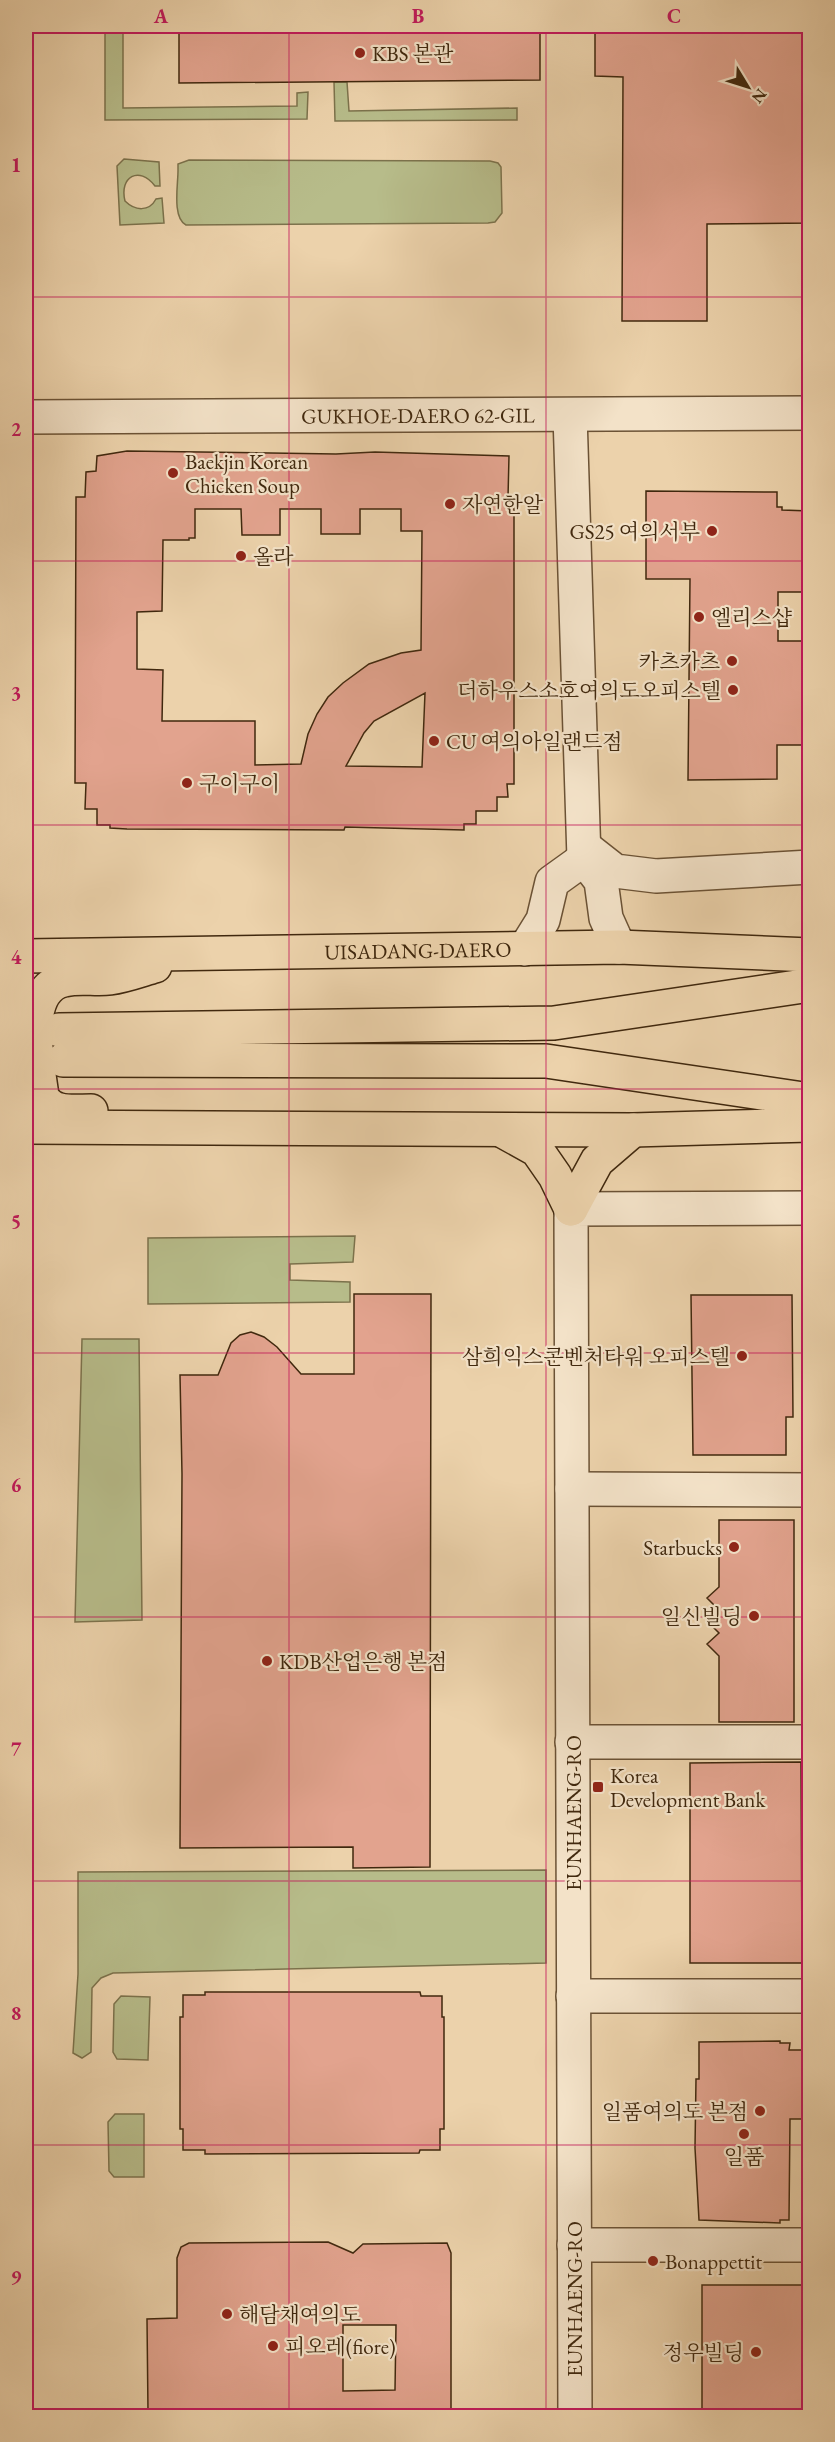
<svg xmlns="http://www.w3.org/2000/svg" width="835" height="2442" font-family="'EB Garamond','Noto Serif KR',serif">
	<rect width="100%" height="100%" fill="#ecd2ab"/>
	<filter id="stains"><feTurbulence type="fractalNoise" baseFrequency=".00333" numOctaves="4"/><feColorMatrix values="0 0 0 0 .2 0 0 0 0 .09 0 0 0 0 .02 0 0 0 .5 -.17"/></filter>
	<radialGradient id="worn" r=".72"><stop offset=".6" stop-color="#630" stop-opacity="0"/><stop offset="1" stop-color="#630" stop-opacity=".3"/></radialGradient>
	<path fill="#b7bc8a" stroke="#7c724c" stroke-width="1.5" d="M 105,26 L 123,26 L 123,108 L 297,106 L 297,93 L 308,92 L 307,119 L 105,120 Z
		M 334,82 L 347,82 L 349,111 L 517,108 L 517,120 L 335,121 Z
		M 124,159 L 159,162 L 160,186 L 155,186 C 139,165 119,177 125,201 C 135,211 149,212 156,199 L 162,198 L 164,223 L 120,225 L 117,166 Z
		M 189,160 L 490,161 L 498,163 L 501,167 L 502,213 L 495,222 L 488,223 L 186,225 C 172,218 178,185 178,171 L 178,164 Z
		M 355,1236 L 353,1262 L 290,1264 L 290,1280 L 350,1282 L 350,1302 L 148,1304 L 148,1238 Z
		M 82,1339 L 139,1339 L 142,1620 L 75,1622 Z
		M 546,1870 L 546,1963 L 113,1973 L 101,1978 L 92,1988 L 91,2052 L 82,2058 L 73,2053 L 78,1974 L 78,1872 Z
		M 121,1996 L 150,1997 L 148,2060 L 117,2059 L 113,2052 L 114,2004 Z
		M 115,2114 L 144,2114 L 144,2177 L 114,2177 L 109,2171 L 108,2122 Z"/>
	<path fill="#e2a38e" stroke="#40280e" stroke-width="1.5" fill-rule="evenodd" d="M 179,26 L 540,26 L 540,80 L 179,83 Z
		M 595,26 L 810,26 L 810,223 L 707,224 L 707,321 L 622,321 L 623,77 L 595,76 Z
		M 127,451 L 336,454 L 375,452 L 509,456 L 508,498 L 514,498 L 514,784 L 507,784 L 508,797 L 497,797 L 497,811 L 476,811 L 476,824 L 464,824 L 464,830 L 345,827 L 344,830 L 127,829 L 110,828 L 110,825 L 97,825 L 97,809 L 85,809 L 86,783 L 75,783 L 76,497 L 85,497 L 86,472 L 96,471 L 97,456 ZM 195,509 L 241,509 L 242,535 L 280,535 L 280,509 L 321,509 L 321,534 L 360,534 L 360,509 L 401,509 L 401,531 L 422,531 L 421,650 L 401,653 L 369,664 L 343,683 L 328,697 L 317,714 L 308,734 L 301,764 L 255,765 L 255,721 L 162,721 L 163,670 L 137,669 L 137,612 L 162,611 L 163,540 L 189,540 L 189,538 L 195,538 ZM 425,693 L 422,767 L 346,766 L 364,733 L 374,721 Z
		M 646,491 L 777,492 L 777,507 L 782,507 L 782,510 L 810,511 L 810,592 L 778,592 L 778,641 L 810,641 L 810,745 L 777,745 L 777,779 L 688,780 L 690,579 L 646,579 Z
		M 354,1294 L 431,1294 L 430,1867 L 353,1868 L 353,1847 L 180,1848 L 182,1474 L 180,1375 L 218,1375 L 231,1343 L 240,1335 L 251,1332 L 264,1337 L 277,1347 L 301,1374 L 354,1374 Z
		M 691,1295 L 792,1295 L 793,1417 L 786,1417 L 786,1455 L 693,1455 Z
		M 719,1520 L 794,1520 L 794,1722 L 719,1722 L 719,1656 L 707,1644 L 719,1633 L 708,1622 L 719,1610 L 707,1598 L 719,1587 Z
		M 801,1762 L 802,1963 L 690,1963 L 690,1763 Z
		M 205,1992 L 420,1992 L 421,1996 L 442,1996 L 442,2017 L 444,2017 L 444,2129 L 440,2129 L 440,2150 L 420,2150 L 419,2153 L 205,2154 L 205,2150 L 183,2150 L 183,2129 L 180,2129 L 180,2017 L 183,2017 L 183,1995 L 205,1995 Z
		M 780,2041 L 780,2043 L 790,2043 L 789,2050 L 810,2050 L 810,2119 L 790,2119 L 789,2220 L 780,2220 L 780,2223 L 699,2220 L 695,2148 L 696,2079 L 699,2079 L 699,2042 Z
		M 328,2242 L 353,2253 L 363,2244 L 447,2243 L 451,2253 L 451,2416 L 177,2416 L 177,2412 L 148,2412 L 147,2319 L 177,2318 L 177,2258 L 181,2247 L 189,2243 ZM 343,2325 L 396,2325 L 395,2390 L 343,2391 Z
		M 702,2285 L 810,2285 L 810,2416 L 702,2416 Z"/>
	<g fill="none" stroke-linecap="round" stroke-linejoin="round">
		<defs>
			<g id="minor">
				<path d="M 570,415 L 584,859 L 601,881 L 606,918 L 619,947"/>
				<path id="s1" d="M 26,417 L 810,413"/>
				<path d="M 587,849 L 615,871 L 656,876 L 810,867"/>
				<path d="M 525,949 L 543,920 L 552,882 L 584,859"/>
				<path d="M 572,1489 L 810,1490"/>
				<path d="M 572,1742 L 810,1742"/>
				<path d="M 573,1996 L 810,1996"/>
				<path d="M 574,2245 L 810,2245"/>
				<path d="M 575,2416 L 571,1209 L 810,1208"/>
			</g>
			<g id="major">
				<path id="s2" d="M 26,956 L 619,947 L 810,955"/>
				<path d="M 59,1030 L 554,1023 L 810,985"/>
				<path d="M 63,1060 L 546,1061 L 810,1100"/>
				<path d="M 91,1111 C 73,1111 51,1115 42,1096 C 38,1065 21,989 64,980 C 80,976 95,980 110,978 C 125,976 141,970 155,966"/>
				<path d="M 26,1127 L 633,1130 L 810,1125"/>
				<path d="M 501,1130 L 537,1150 L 555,1176 L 571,1209"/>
				<path d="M 571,1209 L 597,1161 L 633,1130"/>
			</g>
		</defs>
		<use href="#minor" stroke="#6b5235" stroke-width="36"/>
		<use href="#major" stroke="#40280e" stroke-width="36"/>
		<use href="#minor" stroke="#f3e2c8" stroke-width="33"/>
		<use href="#major" stroke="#ecd2ab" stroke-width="33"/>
	</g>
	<path fill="none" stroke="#c2185b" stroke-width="1.5" stroke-opacity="0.55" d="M 289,26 L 289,2416M 546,26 L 546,2416M 26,297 L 810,297M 26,561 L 810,561M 26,825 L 810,825M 26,1089 L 810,1089M 26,1353 L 810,1353M 26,1617 L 810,1617M 26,1881 L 810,1881M 26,2145 L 810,2145"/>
	<g fill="#8f2418" stroke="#f3e2c8" stroke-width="2">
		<circle cx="360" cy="53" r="6"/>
		<circle cx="173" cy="473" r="6"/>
		<circle cx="450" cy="504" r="6"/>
		<circle cx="712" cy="531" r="6"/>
		<circle cx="241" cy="556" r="6"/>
		<circle cx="699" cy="617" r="6"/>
		<circle cx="732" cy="661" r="6"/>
		<circle cx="733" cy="690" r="6"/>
		<circle cx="434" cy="741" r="6"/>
		<circle cx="187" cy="783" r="6"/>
		<circle cx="742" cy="1356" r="6"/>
		<circle cx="734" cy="1547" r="6"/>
		<circle cx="754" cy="1616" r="6"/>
		<circle cx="267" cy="1661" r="6"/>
		<rect x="592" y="1781" width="12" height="12" rx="3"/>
		<circle cx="760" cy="2111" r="6"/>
		<circle cx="744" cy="2134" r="6"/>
		<circle cx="653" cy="2261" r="6"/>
		<circle cx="227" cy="2314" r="6"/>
		<circle cx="273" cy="2346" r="6"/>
		<circle cx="756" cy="2352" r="6"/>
	</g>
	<g text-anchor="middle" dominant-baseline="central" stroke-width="4.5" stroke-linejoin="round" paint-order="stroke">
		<g font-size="21" fill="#40280e" stroke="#f3e2c8" text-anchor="start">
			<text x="372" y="53">KBS 본관</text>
			<text x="185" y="461">Baekjin Korean<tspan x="185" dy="24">Chicken Soup</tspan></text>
			<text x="462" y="504">자연한알</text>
			<text x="700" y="531" text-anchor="end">GS25 여의서부</text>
			<text x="253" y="556">올라</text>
			<text x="711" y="617">엘리스샵</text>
			<text x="720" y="661" text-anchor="end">카츠카츠</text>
			<text x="721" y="690" text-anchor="end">더하우스소호여의도오피스텔</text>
			<text x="446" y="741">CU 여의아일랜드점</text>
			<text x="199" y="783">구이구이</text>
			<text x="730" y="1356" text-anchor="end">삼희익스콘벤처타워 오피스텔</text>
			<text x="722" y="1547" text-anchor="end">Starbucks</text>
			<text x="742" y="1616" text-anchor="end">일신빌딩</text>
			<text x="279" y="1661">KDB산업은행 본점</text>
			<text x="610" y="1775">Korea<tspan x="610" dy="24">Development Bank</tspan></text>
			<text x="748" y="2111" text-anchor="end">일품여의도 본점</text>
			<text x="744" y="2156" text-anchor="middle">일품</text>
			<text x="665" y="2261">Bonappettit</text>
			<text x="239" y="2314">해담채여의도</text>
			<text x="285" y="2346">피오레(fiore)</text>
			<text x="744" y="2352" text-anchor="end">정우빌딩</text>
		</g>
		<g font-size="21" fill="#40280e" stroke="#f3e2c8">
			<text stroke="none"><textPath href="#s1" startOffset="392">GUKHOE-DAERO 62-GIL</textPath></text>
			<text stroke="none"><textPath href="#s2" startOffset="392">UISADANG-DAERO</textPath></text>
			<text transform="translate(573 1813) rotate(-90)">EUNHAENG-RO</text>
			<text transform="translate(574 2299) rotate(-90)">EUNHAENG-RO</text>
		</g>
	</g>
	<rect width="835" height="2442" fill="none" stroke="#ecd2ab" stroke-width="66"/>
	<g transform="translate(748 87) rotate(128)" stroke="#f3e2c8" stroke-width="4.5" paint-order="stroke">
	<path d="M0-4.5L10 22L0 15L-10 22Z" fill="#40280e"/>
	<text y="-9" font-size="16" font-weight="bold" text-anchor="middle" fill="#40280e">N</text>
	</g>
	<rect x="33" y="33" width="769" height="2376" fill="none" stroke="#c2185b" stroke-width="2"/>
	<g font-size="20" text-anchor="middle" font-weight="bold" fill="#c2185b">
		<text x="161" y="23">A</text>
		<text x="418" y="23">B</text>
		<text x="674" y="23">C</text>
		<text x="16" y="172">1</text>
		<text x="16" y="436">2</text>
		<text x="16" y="700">3</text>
		<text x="16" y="964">4</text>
		<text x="16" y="1228">5</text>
		<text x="16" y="1492">6</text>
		<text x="16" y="1756">7</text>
		<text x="16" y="2020">8</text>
		<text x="16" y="2284">9</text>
	</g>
	<rect width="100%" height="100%" filter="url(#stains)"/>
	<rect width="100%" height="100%" fill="url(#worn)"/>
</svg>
